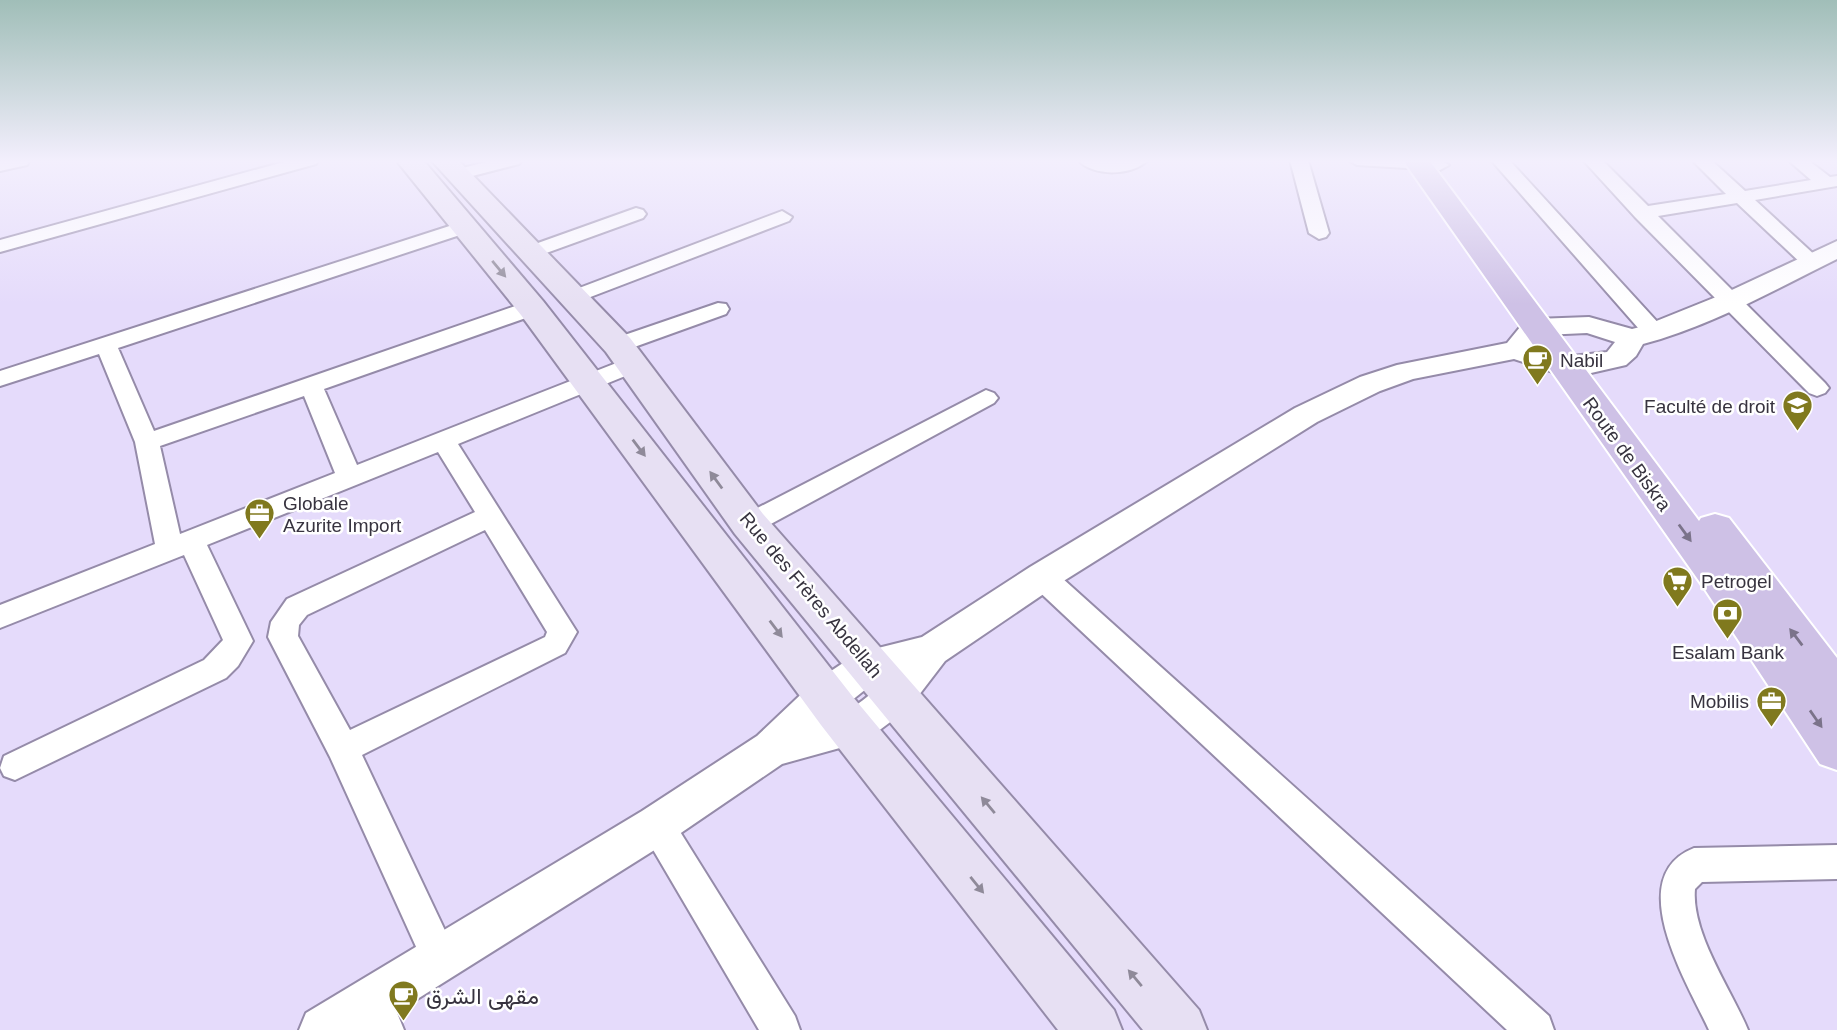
<svg xmlns="http://www.w3.org/2000/svg" width="1837" height="1030" font-family="Arial,Vazirmatn,sans-serif">
	<rect width="100%" height="100%" fill="#e5dbfb"/>
	<g fill="none" stroke-linecap="round" stroke-linejoin="round">
		<defs>
			<path id="minor" d="M 291,160 L 319,160 L 316,164 L 0,252 L 0,240 Z
				M 494,160 L 522,160 L 519,164 L 457,180 L 448,175 L 451,171 Z
				M 1078,160 L 1148,160 C 1133,176 1093,177 1078,160 Z
				M 1290,160 L 1308,160 L 1329,233 L 1326,237 L 1319,239 L 1309,233 Z
				M 1348,160 L 1440,160 L 1449,165 L 1440,170 L 1357,165 Z
				M 1491,160 L 1509,160 L 1662,327 L 1665,332 L 1662,337 L 1646,337 Z
				M 1583,160 L 1602,160 L 1648,206 L 1726,194 L 1692,160 L 1711,160 L 1745,191 L 1811,180 L 1788,160 L 1808,160 L 1830,177 L 1837,176 L 1837,186 L 1755,200 L 1818,258 L 1821,262 L 1818,266 L 1804,266 L 1737,203 L 1658,216 L 1825,383 L 1829,388 L 1825,393 L 1817,396 L 1809,393 L 1635,217 Z
				M 636,208 L 643,210 L 646,214 L 643,218 L 538,256 L 524,256 L 521,252 L 524,248 Z
				M 782,211 L 792,217 L 789,221 L 580,301 L 566,301 L 562,297 L 566,293 Z
				M 465,221 L 475,227 L 472,231 L 118,348 L 154,431 L 524,303 L 540,303 L 543,308 L 540,313 L 324,389 L 357,465 L 624,360 L 640,360 L 643,365 L 640,370 L 458,444 L 577,632 L 565,653 L 362,755 L 458,958 L 453,971 L 440,976 L 427,971 L 330,757 L 268,637 L 271,622 L 287,599 L 475,512 L 438,452 L 207,545 L 253,641 L 238,666 L 226,678 L 15,780 L 4,776 L 0,768 L 4,756 L 204,660 L 223,640 L 184,555 L 0,628 L 0,605 L 155,544 L 135,442 L 99,354 L 0,386 L 0,371 ZM 304,396 L 335,473 L 180,534 L 160,446 ZM 485,530 L 547,632 L 545,637 L 350,730 L 298,636 L 299,625 L 307,615 Z
				M 718,303 L 726,304 L 729,309 L 726,314 L 626,350 L 610,350 L 607,345 L 610,340 Z
				M 986,390 L 994,393 L 998,398 L 994,403 L 758,531 L 749,534 L 740,531 L 736,524 L 740,517 Z
				M 1042,566 L 1052,569 L 1549,1016 L 1554,1030 L 1507,1030 L 1032,585 L 1028,577 L 1032,569 Z
				M 657,809 L 669,814 L 795,1016 L 800,1030 L 759,1030 L 645,836 L 640,825 L 645,814 Z
				M 1837,845 L 1837,879 L 1702,882 L 1695,889 C 1691,933 1731,989 1748,1030 L 1709,1030 C 1688,984 1621,877 1694,848 Z
				M 373,980 L 386,986 L 404,1030 L 366,1030 L 354,999 L 360,986 Z"/>
			<path id="tertiary" d="M 0,160 L 30,160 L 27,165 L 0,171 Z
				M 1837,241 L 1837,259 C 1774,290 1711,326 1643,344 L 1636,356 L 1626,365 L 1591,373 L 1562,375 L 1514,359 L 1413,379 L 1380,391 L 1317,422 L 1054,587 L 945,661 L 909,708 L 865,741 L 782,764 L 672,839 L 368,1030 L 299,1030 L 306,1013 L 642,811 L 757,736 L 813,683 L 858,653 L 922,637 L 1030,567 L 1295,408 L 1360,377 L 1397,365 L 1507,343 L 1525,321 L 1535,319 L 1589,317 L 1632,329 L 1644,326 L 1721,295 ZM 1587,333 L 1615,342 L 1607,352 L 1564,357 L 1534,347 L 1543,335 ZM 889,676 C 875,692 851,712 831,717 L 881,677 Z"/>
			<path id="secondary" d="M 396,160 L 423,160 L 543,301 L 853,697 L 1114,1010 L 1122,1030 L 1058,1030 L 821,725 L 521,315 Z
				M 431,160 L 458,160 L 630,338 L 763,514 L 1199,1010 L 1207,1030 L 1143,1030 L 735,534 L 606,352 Z"/>
			<path id="primary" d="M 1403,160 L 1429,160 L 1699,521 L 1701,518 L 1715,514 L 1729,518 L 1837,658 L 1837,770 L 1820,764 L 1704,588 Z"/>
		</defs>
		<use href="#minor" stroke="#958ba9" stroke-width="4"/>
		<use href="#tertiary" stroke="#958ba9" stroke-width="4"/>
		<use href="#secondary" stroke="#958ba9" stroke-width="4"/>
		<use href="#primary" stroke="#fff" stroke-width="4"/>
		<use href="#minor" fill="#fff" fill-rule="evenodd"/>
		<use href="#tertiary" fill="#fff" fill-rule="evenodd"/>
		<use href="#secondary" fill="#e7e0f3" fill-rule="evenodd"/>
		<use href="#primary" fill="#cec1e6" fill-rule="evenodd"/>
	</g>
	<defs><path id="oneway-solid" d="M-6-.8H1V-3.2L6.5 0L1 3.2V.8H-6Z" transform="scale(1.75)"/></defs>
	<g fill="#8f8a99">
		<use href="#oneway-solid" transform="translate(499 269) rotate(50)"/>
		<use href="#oneway-solid" transform="translate(639 448) rotate(53)"/>
		<use href="#oneway-solid" transform="translate(716 480) rotate(-126)"/>
		<use href="#oneway-solid" transform="translate(776 629) rotate(53)"/>
		<use href="#oneway-solid" transform="translate(988 805) rotate(-130)"/>
		<use href="#oneway-solid" transform="translate(977 885) rotate(51)"/>
		<use href="#oneway-solid" transform="translate(1135 978) rotate(-130)"/>
	</g>
	<g fill="#7b738a">
		<use href="#oneway-solid" transform="translate(1685 533) rotate(54)"/>
		<use href="#oneway-solid" transform="translate(1796 637) rotate(-127)"/>
		<use href="#oneway-solid" transform="translate(1816 719) rotate(55)"/>
	</g>
	<linearGradient id="sky" x2="0" y2="1"><stop stop-color="#a0beb8"/><stop offset="0.53" stop-color="#f3effd"/><stop offset="1" stop-color="#f3effd" stop-opacity="0"/></linearGradient>
	<rect width="1837" height="304" fill="url(#sky)"/>
	<defs>
		<symbol id="cafe-pin" viewBox="-11 -11 22 30"><path d="M0 17L-7.5 6A9.5 9.5 0 1 1 7.5 6Z" fill="#80791e" stroke="#fff"/><path d="M-5.5-4.5H6V0H3Q3 3.5 0 3.5H-2.5Q-5.5 3.5-5.5 0ZM3-3.2v2h1.7v-2ZM-6 4.5H4V6H-6Z" fill="#fff"/></symbol>
		<symbol id="university-pin" viewBox="-11 -11 22 30"><path d="M0 17L-7.5 6A9.5 9.5 0 1 1 7.5 6Z" fill="#80791e" stroke="#fff"/><path d="M0-5L7-2L0 1L-7-2ZM-4 1L0 2.5L4 1V4Q0 6-4 4Z" fill="#fff"/></symbol>
		<symbol id="office-pin" viewBox="-11 -11 22 30"><path d="M0 17L-7.5 6A9.5 9.5 0 1 1 7.5 6Z" fill="#80791e" stroke="#fff"/><path d="M-6-3h4V-5.5h4V-3h4V5H-6ZM-1-4.5V-3h2v-1.5ZM-6 0V1H6V0Z" fill="#fff"/></symbol>
		<symbol id="supermarket-pin" viewBox="-11 -11 22 30"><path d="M0 17L-7.5 6A9.5 9.5 0 1 1 7.5 6Z" fill="#80791e" stroke="#fff"/><path d="M-6-5.5h2.5l.6 2H6L4.5 2H-2.5L-4.4-4H-6ZM-1.5 3.2a1.3 1.3 0 1 0 .1 0ZM3 3.2a1.3 1.3 0 1 0 .1 0Z" fill="#fff"/></symbol>
		<symbol id="bank-pin" viewBox="-11 -11 22 30"><path d="M0 17L-7.5 6A9.5 9.5 0 1 1 7.5 6Z" fill="#80791e" stroke="#fff"/><path d="M-6-4H6V4H-6ZM0-2.3a2.3 2.3 0 1 0 0 4.6a2.3 2.3 0 1 0 0-4.6Z" fill="#fff"/></symbol>
	</defs>
	<g fill-rule="evenodd">
		<use href="#cafe-pin" x="1520" y="342" width="35" height="47"/>
		<use href="#university-pin" x="1780" y="388" width="35" height="47"/>
		<use href="#office-pin" x="242" y="496" width="35" height="47"/>
		<use href="#supermarket-pin" x="1660" y="564" width="35" height="47"/>
		<use href="#bank-pin" x="1710" y="596" width="35" height="47"/>
		<use href="#office-pin" x="1754" y="684" width="35" height="47"/>
		<use href="#cafe-pin" x="386" y="978" width="35" height="47"/>
	</g>
	<g text-anchor="middle" dominant-baseline="central" stroke-width="5" stroke-linejoin="round" paint-order="stroke">
		<g font-size="19" fill="#37333f" stroke="#fff" text-anchor="start">
			<text x="1560" y="360">Nabil</text>
			<text x="1775" y="406" text-anchor="end">Faculté de droit</text>
			<text x="283" y="503">Globale<tspan x="283" dy="22">Azurite Import</tspan></text>
			<text x="1701" y="581">Petrogel</text>
			<text x="1728" y="652" text-anchor="middle">Esalam Bank</text>
			<text x="1749" y="701" text-anchor="end">Mobilis</text>
		</g>
		<g font-size="19" fill="#37333f" stroke="#fff">
			<text transform="translate(1627 454) rotate(54)">Route de Biskra</text>
			<text transform="translate(811 595) rotate(50)">Rue des Frères Abdellah</text>
		</g>
		<g font-size="23" fill="#37333f" stroke="#fff" text-anchor="start">
			<text x="426" y="996">مقهى الشرق</text>
		</g>
	</g>
</svg>
